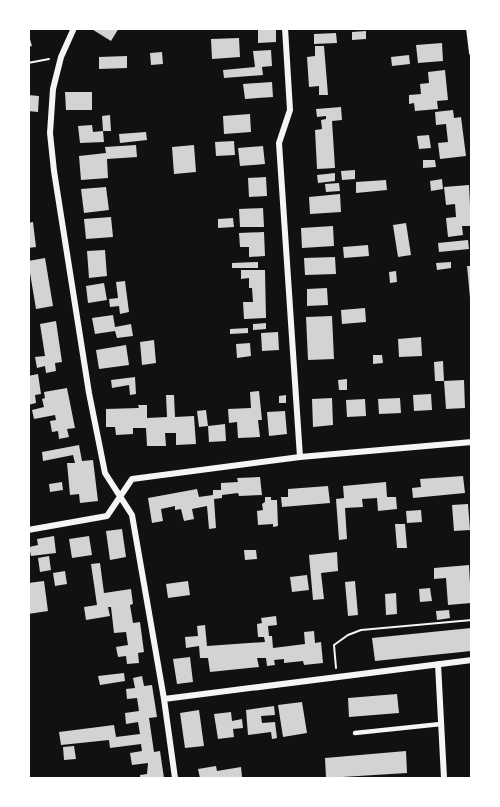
<svg xmlns="http://www.w3.org/2000/svg" width="500" height="807" font-family="Helvetica,sans-serif">
	<rect width="100%" height="100%" fill="#111"/>
	<path fill="#d3d3d3" d="M 90,28 L 119,28 L 111,41 Z
		M 258,28 L 276,28 L 276,42 L 258,43 Z
		M 366,31 L 366,39 L 352,40 L 352,32 Z
		M 28,32 L 32,46 L 28,47 Z
		M 336,33 L 337,43 L 314,44 L 314,34 Z
		M 239,38 L 240,57 L 212,59 L 211,39 Z
		M 442,43 L 443,61 L 418,63 L 416,45 Z
		M 315,46 L 324,46 L 328,95 L 319,95 L 319,86 L 309,87 L 307,57 L 315,56 Z
		M 271,50 L 272,66 L 262,67 L 263,75 L 224,78 L 223,70 L 255,67 L 253,51 Z
		M 162,52 L 163,64 L 151,65 L 150,53 Z
		M 409,55 L 410,64 L 392,66 L 391,57 Z
		M 127,56 L 127,68 L 99,69 L 99,57 Z
		M 445,70 L 448,100 L 437,101 L 438,109 L 415,111 L 414,103 L 409,104 L 409,95 L 421,94 L 420,84 L 429,83 L 428,72 Z
		M 272,82 L 273,97 L 245,99 L 243,84 Z
		M 65,92 L 92,92 L 92,110 L 66,110 Z
		M 28,95 L 39,96 L 38,112 L 28,111 Z
		M 341,107 L 342,120 L 332,121 L 335,168 L 317,169 L 315,130 L 322,129 L 321,120 L 326,119 L 326,116 L 317,117 L 316,109 Z
		M 453,110 L 454,118 L 461,117 L 466,156 L 440,159 L 438,143 L 448,142 L 446,124 L 436,125 L 435,112 Z
		M 250,114 L 251,132 L 224,134 L 223,116 Z
		M 110,115 L 111,131 L 103,131 L 102,116 Z
		M 92,125 L 93,132 L 103,131 L 104,142 L 80,143 L 78,126 Z
		M 146,132 L 147,140 L 120,143 L 119,134 Z
		M 429,135 L 431,148 L 419,149 L 417,136 Z
		M 234,141 L 235,155 L 216,156 L 215,142 Z
		M 136,145 L 137,157 L 107,159 L 108,178 L 81,180 L 79,156 L 106,153 L 105,147 Z
		M 194,145 L 196,172 L 174,174 L 172,147 Z
		M 263,146 L 265,164 L 240,166 L 238,148 Z
		M 423,160 L 435,160 L 436,167 L 423,168 Z
		M 355,170 L 355,179 L 342,180 L 341,171 Z
		M 335,173 L 335,181 L 318,183 L 317,175 Z
		M 266,177 L 267,196 L 249,197 L 248,178 Z
		M 442,179 L 443,189 L 431,191 L 430,181 Z
		M 386,180 L 387,190 L 356,193 L 356,182 Z
		M 339,183 L 340,191 L 326,192 L 325,184 Z
		M 469,185 L 471,226 L 462,226 L 463,235 L 448,237 L 446,218 L 456,217 L 455,204 L 446,205 L 444,187 Z
		M 106,187 L 109,210 L 84,213 L 81,189 Z
		M 340,194 L 341,212 L 310,214 L 309,197 Z
		M 263,208 L 264,227 L 240,227 L 239,209 Z
		M 111,217 L 113,237 L 86,239 L 84,219 Z
		M 233,218 L 234,227 L 218,228 L 218,219 Z
		M 33,222 L 36,247 L 28,248 L 28,223 Z
		M 406,223 L 411,255 L 398,257 L 393,225 Z
		M 333,226 L 334,246 L 302,248 L 301,228 Z
		M 264,232 L 265,256 L 249,257 L 249,247 L 240,247 L 239,233 Z
		M 468,240 L 469,249 L 439,252 L 438,243 Z
		M 368,245 L 369,256 L 344,258 L 343,247 Z
		M 105,250 L 107,276 L 89,278 L 87,251 Z
		M 335,257 L 336,274 L 305,275 L 304,258 Z
		M 45,258 L 53,306 L 36,309 L 28,261 Z
		M 258,262 L 258,268 L 232,268 L 232,263 Z
		M 451,262 L 451,268 L 437,270 L 436,263 Z
		M 467,266 L 471,266 L 471,298 L 470,298 Z
		M 241,270 L 265,270 L 266,318 L 244,319 L 243,302 L 253,302 L 252,288 L 249,288 L 249,278 L 241,279 Z
		M 396,271 L 397,282 L 390,283 L 389,272 Z
		M 125,281 L 129,312 L 120,314 L 119,306 L 110,307 L 109,299 L 118,298 L 116,282 Z
		M 104,283 L 107,300 L 88,303 L 86,286 Z
		M 327,288 L 328,305 L 307,306 L 307,289 Z
		M 365,308 L 366,322 L 342,324 L 341,310 Z
		M 113,315 L 115,327 L 131,324 L 133,336 L 117,338 L 115,331 L 95,334 L 92,318 Z
		M 332,316 L 334,359 L 308,360 L 306,317 Z
		M 56,321 L 62,362 L 55,363 L 56,371 L 46,373 L 45,366 L 37,368 L 35,357 L 45,356 L 40,324 Z
		M 266,323 L 266,329 L 253,330 L 253,324 Z
		M 248,328 L 248,333 L 230,334 L 230,329 Z
		M 278,332 L 279,350 L 262,351 L 261,333 Z
		M 421,337 L 422,356 L 399,357 L 398,339 Z
		M 154,340 L 156,363 L 142,365 L 140,342 Z
		M 250,343 L 251,356 L 237,358 L 236,344 Z
		M 126,345 L 129,365 L 99,369 L 96,350 Z
		M 373,355 L 382,355 L 383,363 L 373,364 Z
		M 443,361 L 444,381 L 464,380 L 465,408 L 446,409 L 444,381 L 435,381 L 434,362 Z
		M 38,374 L 41,394 L 35,395 L 36,403 L 28,405 L 28,376 Z
		M 135,377 L 136,394 L 130,395 L 129,385 L 112,388 L 111,380 Z
		M 347,379 L 347,390 L 339,390 L 338,380 Z
		M 67,388 L 75,428 L 67,429 L 69,437 L 59,439 L 58,431 L 52,432 L 50,421 L 56,420 L 55,415 L 34,419 L 32,410 L 44,407 L 42,399 L 45,398 L 44,392 Z
		M 259,391 L 262,420 L 258,420 L 260,437 L 238,438 L 237,422 L 229,423 L 228,409 L 251,408 L 250,392 Z
		M 431,394 L 432,410 L 414,411 L 413,395 Z
		M 166,395 L 174,395 L 175,417 L 194,416 L 196,444 L 176,445 L 176,433 L 165,433 L 166,446 L 147,446 L 146,428 L 133,428 L 133,434 L 116,435 L 115,427 L 106,427 L 106,409 L 139,408 L 138,405 L 147,405 L 147,418 L 167,417 Z
		M 286,395 L 286,403 L 279,403 L 279,396 Z
		M 332,398 L 333,425 L 313,427 L 312,399 Z
		M 400,398 L 401,413 L 379,414 L 378,399 Z
		M 365,399 L 366,416 L 347,417 L 346,400 Z
		M 206,410 L 208,426 L 199,427 L 197,411 Z
		M 285,411 L 287,434 L 269,436 L 267,412 Z
		M 225,424 L 226,441 L 209,442 L 208,426 Z
		M 79,445 L 82,461 L 93,460 L 98,501 L 80,503 L 79,494 L 70,495 L 67,463 L 75,463 L 73,455 L 43,461 L 42,452 Z
		M 463,476 L 465,493 L 413,498 L 412,488 L 421,487 L 420,479 Z
		M 260,477 L 262,495 L 239,496 L 238,493 L 222,495 L 222,498 L 214,499 L 216,528 L 209,529 L 207,506 L 192,509 L 194,519 L 184,521 L 181,509 L 175,510 L 175,506 L 161,509 L 163,521 L 152,523 L 148,498 L 197,489 L 199,497 L 213,495 L 213,490 L 221,490 L 221,483 L 238,482 L 237,478 Z
		M 62,482 L 63,490 L 50,492 L 49,484 Z
		M 386,482 L 387,497 L 396,497 L 397,509 L 378,511 L 377,498 L 362,499 L 363,507 L 345,508 L 347,539 L 339,540 L 336,499 L 344,498 L 343,486 Z
		M 328,486 L 330,503 L 282,507 L 281,497 L 288,497 L 288,489 Z
		M 265,497 L 271,497 L 271,500 L 277,500 L 278,526 L 273,527 L 273,524 L 258,525 L 257,511 L 263,510 L 262,504 L 265,502 Z
		M 468,504 L 470,530 L 454,531 L 452,505 Z
		M 421,510 L 422,522 L 407,523 L 406,511 Z
		M 395,524 L 405,524 L 407,548 L 397,548 Z
		M 122,529 L 126,557 L 110,560 L 106,531 Z
		M 54,536 L 56,553 L 31,556 L 29,547 L 38,545 L 37,539 Z
		M 89,536 L 92,555 L 72,558 L 69,539 Z
		M 244,550 L 256,550 L 257,559 L 245,560 Z
		M 337,552 L 338,571 L 321,573 L 324,599 L 313,600 L 309,555 Z
		M 49,556 L 51,570 L 40,572 L 38,558 Z
		M 100,563 L 104,593 L 131,589 L 133,604 L 130,605 L 133,623 L 140,622 L 144,652 L 138,653 L 139,663 L 127,664 L 126,656 L 118,657 L 116,647 L 128,645 L 126,632 L 114,633 L 111,607 L 108,607 L 110,616 L 86,620 L 84,607 L 97,605 L 91,564 Z
		M 469,565 L 471,603 L 448,605 L 446,578 L 434,579 L 434,568 Z
		M 65,571 L 67,584 L 55,586 L 53,573 Z
		M 307,575 L 309,590 L 292,592 L 290,577 Z
		M 44,581 L 48,611 L 28,614 L 28,583 Z
		M 188,581 L 190,595 L 168,598 L 166,584 Z
		M 355,581 L 358,615 L 348,616 L 345,582 Z
		M 430,588 L 432,601 L 420,602 L 419,589 Z
		M 396,593 L 397,614 L 386,615 L 385,594 Z
		M 449,610 L 450,618 L 437,620 L 436,611 Z
		M 276,616 L 277,625 L 268,626 L 269,636 L 272,636 L 273,648 L 305,644 L 304,632 L 314,631 L 315,643 L 321,642 L 323,663 L 304,665 L 303,661 L 284,663 L 284,659 L 274,660 L 275,665 L 267,666 L 266,658 L 257,658 L 259,667 L 210,672 L 208,658 L 200,658 L 199,646 L 186,648 L 185,637 L 198,636 L 197,626 L 205,625 L 207,646 L 265,642 L 264,637 L 258,637 L 257,624 L 262,623 L 261,618 Z
		M 471,628 L 471,651 L 375,661 L 372,638 Z
		M 190,657 L 193,682 L 177,684 L 173,659 Z
		M 124,673 L 125,681 L 100,685 L 98,676 Z
		M 142,676 L 144,686 L 152,685 L 157,717 L 149,718 L 154,752 L 160,751 L 164,778 L 140,778 L 140,775 L 147,774 L 148,763 L 132,765 L 130,753 L 142,751 L 141,744 L 110,748 L 109,740 L 61,745 L 59,732 L 114,725 L 116,737 L 140,734 L 138,722 L 126,724 L 125,713 L 139,711 L 137,698 L 127,699 L 126,689 L 135,688 L 133,678 Z
		M 397,694 L 399,713 L 349,717 L 348,698 Z
		M 302,702 L 307,733 L 283,737 L 278,705 Z
		M 274,706 L 275,715 L 261,716 L 262,723 L 275,722 L 277,738 L 272,739 L 271,732 L 248,735 L 246,710 Z
		M 199,710 L 204,746 L 185,748 L 180,713 Z
		M 231,712 L 232,721 L 242,719 L 243,728 L 233,729 L 234,737 L 218,739 L 214,714 Z
		M 74,746 L 76,759 L 64,760 L 63,747 Z
		M 406,751 L 407,773 L 326,778 L 325,758 Z
		M 216,766 L 217,771 L 241,767 L 242,777 L 200,778 L 198,769 Z"/>
	<g fill="none" stroke-linecap="round" stroke-linejoin="round">
		<path stroke="#f5f5f5" stroke-width="2" d="M 28,63 L 49,59
			M 336,668 L 334,645 L 348,635 L 361,630 L 472,620"/>
		<path stroke="#f5f5f5" stroke-width="4.5" d="M 355,733 L 441,724"/>
		<path stroke="#f5f5f5" stroke-width="6" d="M 74,28 L 61,57 L 53,89 L 50,133 L 54,171 L 89,393 L 105,473 L 132,515 L 164,699 L 175,778
			M 285,28 L 290,110 L 279,143 L 300,457
			M 469,28 L 472,53
			M 28,530 L 107,516 L 132,479 L 300,457 L 472,442
			M 438,664 L 444,778
			M 164,699 L 472,660"/>
	</g>
	<rect width="500" height="807" fill="none" stroke="#ffffff" stroke-width="60"/>
</svg>
